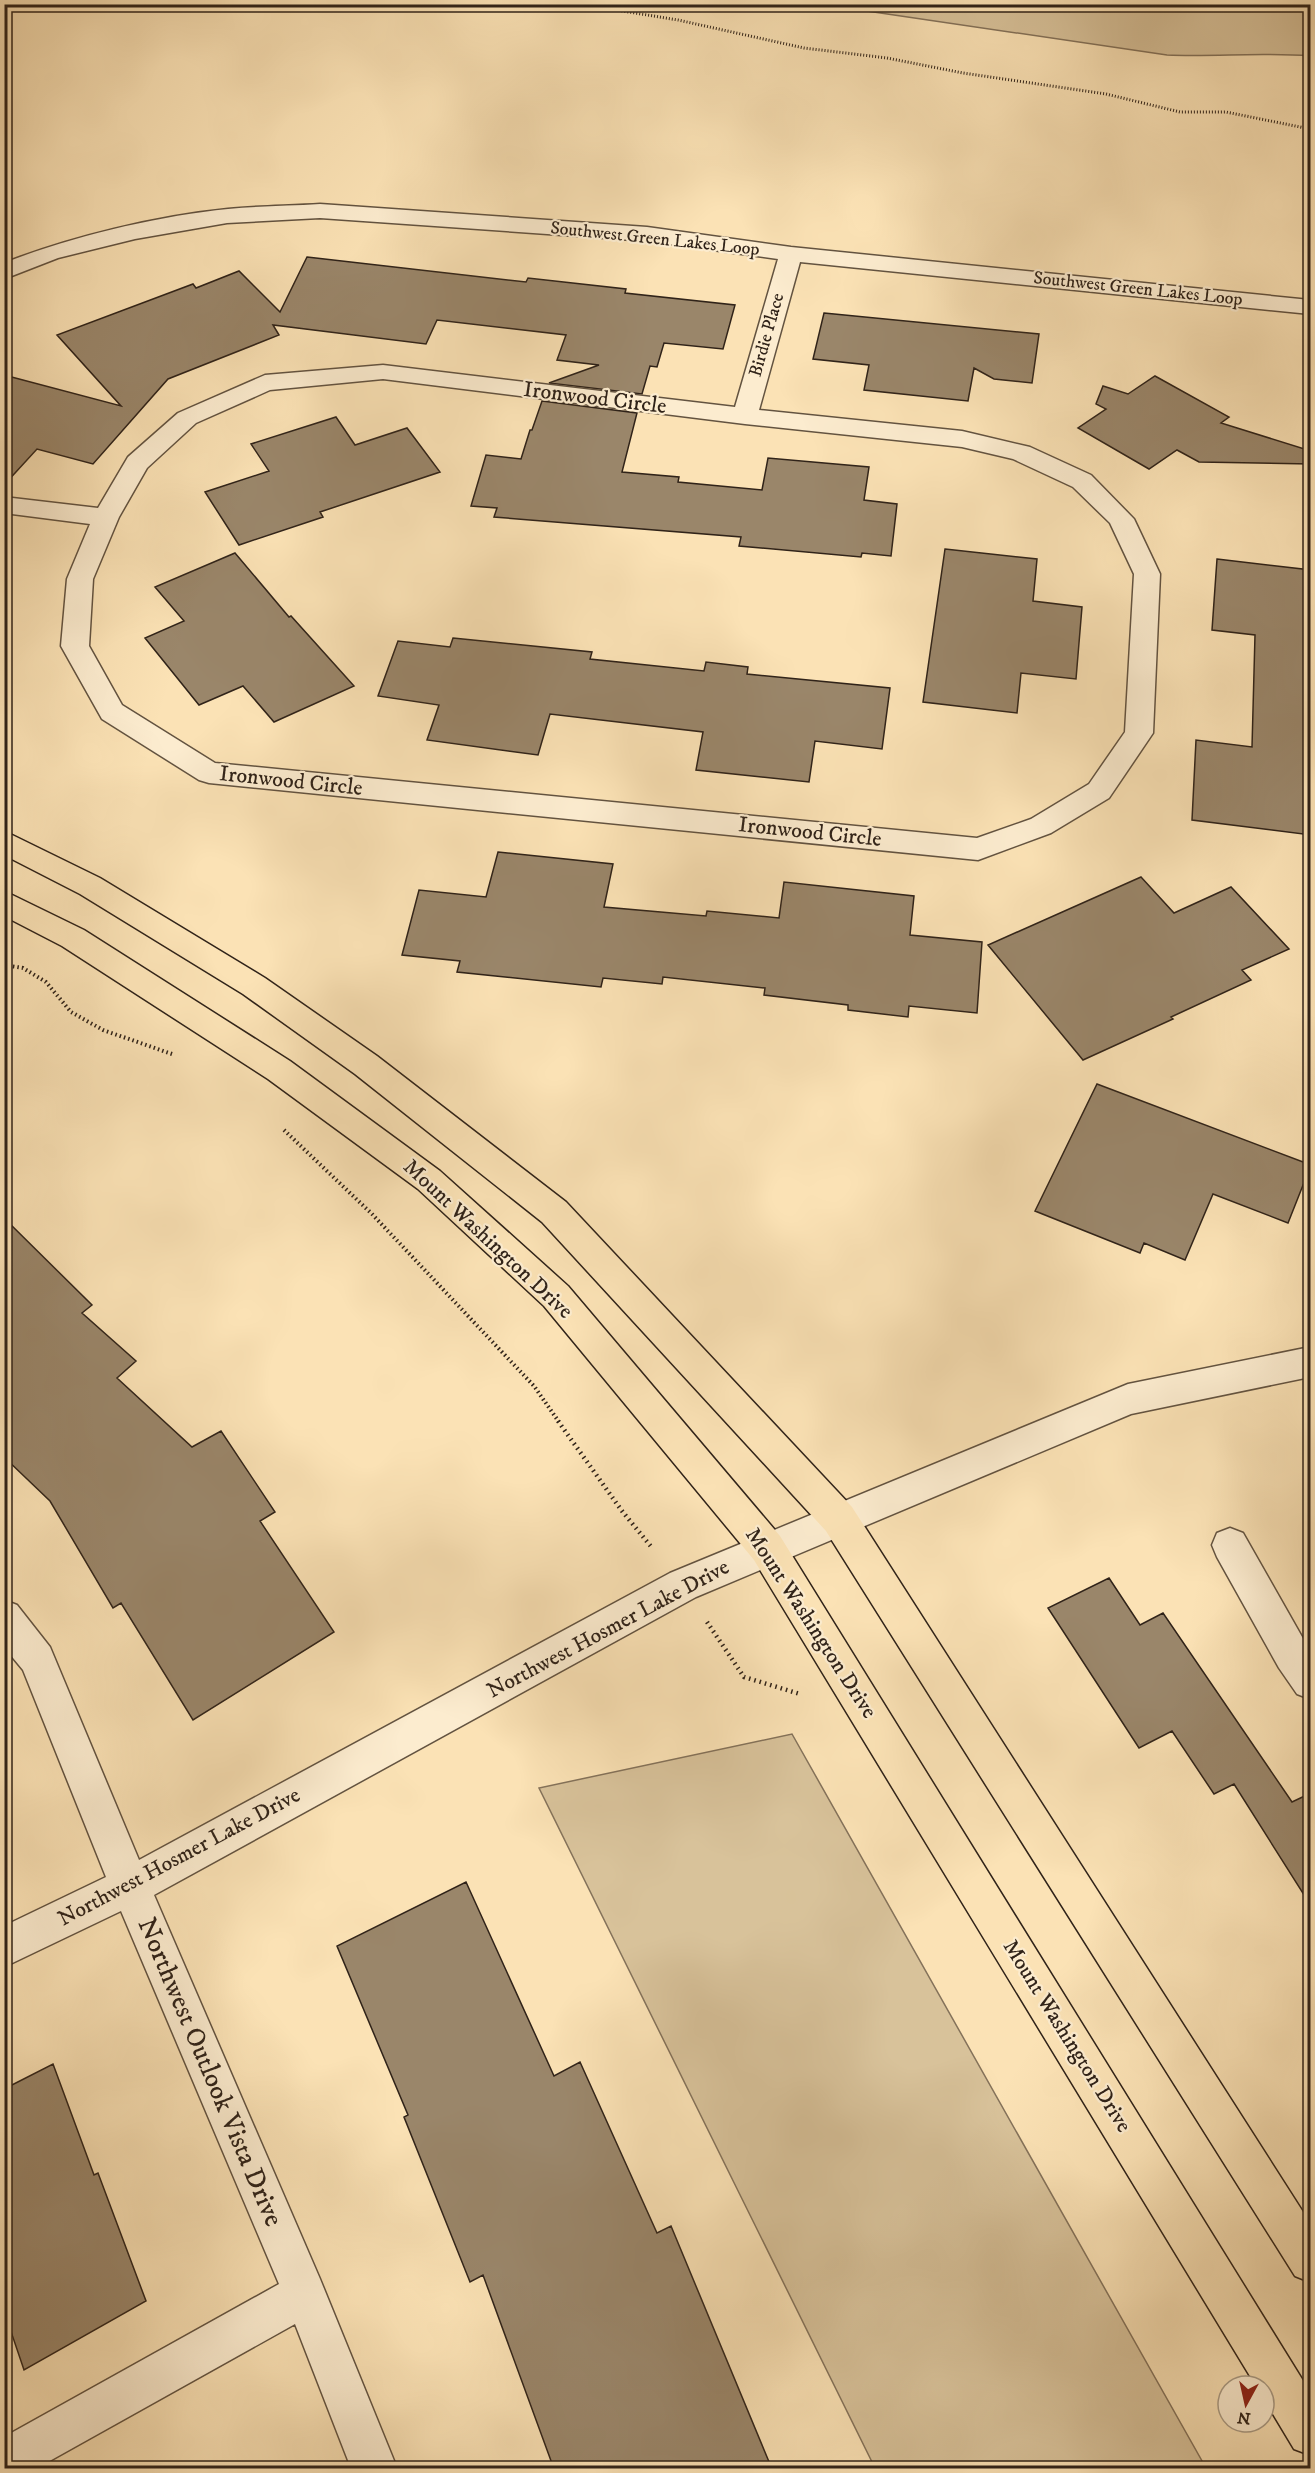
<svg xmlns="http://www.w3.org/2000/svg" width="1315" height="2473" font-family="'IM FELL DW Pica',serif">
	<rect width="100%" height="100%" fill="#fbe2b5"/>
	<filter id="stains"><feTurbulence type="fractalNoise" baseFrequency=".00333" numOctaves="4"/><feColorMatrix values="0 0 0 0 .2 0 0 0 0 .09 0 0 0 0 .02 0 0 0 .5 -.17"/></filter>
	<radialGradient id="worn" r=".72"><stop offset=".6" stop-color="#630" stop-opacity="0"/><stop offset="1" stop-color="#630" stop-opacity=".3"/></radialGradient>
	<path fill="#d8c29a" stroke="#84725a" stroke-width="1.5" d="M 826,5 L 1310,5 L 1310,56 C 1262,52 1215,57 1167,55 Z
		M 792,1734 L 1206,2468 L 875,2468 L 539,1788 Z"/>
	<path fill="#9a866a" stroke="#302319" stroke-width="1.5" d="M 307,257 L 526,282 L 528,278 L 626,289 L 625,293 L 735,305 L 723,349 L 664,343 L 657,367 L 650,366 L 642,394 L 549,383 L 599,365 L 557,360 L 566,335 L 437,320 L 426,344 L 273,325 L 279,335 L 168,379 L 93,464 L 37,449 L 4,485 L 4,375 L 121,406 L 57,335 L 193,284 L 196,288 L 239,271 L 280,312 Z
		M 824,313 L 1039,334 L 1032,383 L 994,379 L 974,368 L 968,401 L 864,390 L 869,365 L 813,359 Z
		M 1155,376 L 1229,417 L 1221,423 L 1311,451 L 1311,464 L 1199,462 L 1177,450 L 1149,469 L 1078,428 L 1106,409 L 1096,404 L 1103,386 L 1128,394 Z
		M 542,401 L 637,413 L 622,472 L 679,477 L 678,482 L 762,490 L 768,458 L 869,467 L 864,500 L 897,504 L 891,556 L 862,553 L 861,557 L 739,546 L 741,537 L 494,517 L 497,508 L 471,506 L 486,455 L 521,459 L 530,430 L 532,430 Z
		M 336,417 L 355,445 L 407,428 L 440,472 L 320,512 L 323,517 L 239,545 L 205,492 L 269,471 L 251,444 Z
		M 945,549 L 1037,559 L 1033,601 L 1082,607 L 1076,679 L 1021,673 L 1017,713 L 923,702 Z
		M 235,553 L 289,617 L 291,616 L 354,686 L 274,722 L 243,686 L 199,705 L 145,638 L 184,621 L 155,587 Z
		M 1217,559 L 1311,570 L 1311,835 L 1192,820 L 1196,740 L 1252,747 L 1255,635 L 1212,630 Z
		M 453,638 L 592,652 L 590,659 L 704,671 L 706,662 L 748,667 L 747,674 L 890,688 L 882,749 L 815,741 L 809,782 L 696,770 L 703,732 L 550,714 L 538,755 L 427,740 L 439,705 L 378,696 L 398,641 L 450,647 Z
		M 498,852 L 613,864 L 604,907 L 706,916 L 707,911 L 779,918 L 784,882 L 914,896 L 910,935 L 982,942 L 977,1013 L 909,1006 L 908,1017 L 848,1010 L 848,1005 L 764,995 L 765,988 L 663,977 L 662,984 L 603,978 L 601,987 L 457,972 L 460,961 L 402,955 L 419,890 L 486,897 Z
		M 1141,877 L 1174,913 L 1231,887 L 1289,949 L 1242,970 L 1251,980 L 1171,1017 L 1173,1019 L 1083,1060 L 988,945 Z
		M 1097,1084 L 1311,1165 L 1288,1223 L 1213,1194 L 1185,1260 L 1144,1243 L 1140,1253 L 1035,1211 Z
		M 4,1218 L 92,1305 L 82,1313 L 136,1361 L 117,1378 L 192,1447 L 221,1431 L 275,1512 L 260,1521 L 334,1632 L 193,1720 L 121,1603 L 113,1608 L 50,1501 L 4,1457 Z
		M 1109,1578 L 1140,1625 L 1163,1613 L 1292,1802 L 1311,1793 L 1311,1906 L 1234,1784 L 1214,1794 L 1172,1731 L 1139,1748 L 1048,1608 Z
		M 466,1882 L 554,2076 L 580,2062 L 657,2233 L 671,2226 L 772,2469 L 554,2469 L 483,2275 L 470,2282 L 404,2117 L 408,2115 L 337,1946 Z
		M 53,2064 L 94,2175 L 98,2173 L 146,2301 L 24,2370 L 4,2311 L 4,2089 Z"/>
	<g fill="none" stroke-linecap="round" stroke-linejoin="round">
		<defs>
			<path id="minor" d="M 320,204 L 647,227 L 791,247 L 1310,300 L 1310,314 L 800,262 L 759,410 L 962,431 L 1030,447 L 1091,475 L 1134,519 L 1160,574 L 1153,733 L 1109,798 L 1051,833 L 978,860 L 209,783 L 199,780 L 102,719 L 61,646 L 67,579 L 90,524 L 4,513 L 4,497 L 98,508 L 128,457 L 178,413 L 265,375 L 383,365 L 735,407 L 778,259 L 647,241 L 320,218 L 227,223 L 135,239 L 58,258 L 4,279 L 4,263 C 70,237 157,216 228,209 C 258,206 289,206 320,204 ZM 383,379 L 745,424 L 962,447 L 1013,459 L 1073,487 L 1110,523 L 1134,574 L 1125,732 L 1089,784 L 1031,819 L 977,838 L 215,763 L 122,705 L 89,646 L 93,579 L 119,517 L 147,468 L 196,423 L 270,390 Z
				M 1310,1347 L 1310,1377 L 1131,1414 L 696,1597 L 154,1895 L 320,2279 L 397,2468 L 351,2468 L 295,2324 L 37,2468 L 4,2468 L 4,2437 L 279,2284 L 121,1911 L 4,1967 L 4,1926 L 106,1877 L 23,1670 L 4,1647 L 4,1600 L 17,1605 L 50,1647 L 139,1860 L 670,1573 L 1128,1384 Z
				M 1230,1528 L 1243,1533 L 1310,1651 L 1310,1699 L 1297,1694 L 1279,1668 L 1217,1557 L 1212,1545 L 1217,1533 Z"/>
			<path id="major" d="M 4,831 L 100,878 L 265,978 L 377,1056 L 566,1202 L 852,1507 L 1310,2223 L 1310,2282 L 1295,2276 L 826,1531 L 542,1222 L 355,1074 L 243,994 L 80,894 L 4,855 Z
				M 4,891 L 84,930 L 290,1061 L 440,1171 L 568,1286 L 780,1536 L 1310,2392 L 1310,2455 L 1294,2449 L 1264,2399 L 1264,2386 L 1256,2386 L 754,1560 L 544,1306 L 418,1189 L 268,1079 L 62,946 L 4,916 Z"/>
		</defs>
		<use href="#minor" stroke="#635340" stroke-width="3"/>
		<use href="#major" stroke="#302319" stroke-width="3"/>
		<path stroke="#302319" stroke-width="3" stroke-dasharray="1 2" stroke-linecap="butt" d="M 580,4 L 678,20 L 804,48 L 887,58 L 963,73 L 1106,94 L 1180,112 L 1226,112 L 1310,129"/>
		<path stroke="#302319" stroke-width="4" stroke-dasharray="1.5 3" stroke-linecap="butt" d="M 4,965 L 23,968 L 46,982 L 71,1012 L 103,1030 L 172,1054
			M 284,1130 L 372,1214 L 534,1386 L 559,1422"/>
		<path stroke="#302319" stroke-width="4.5" stroke-dasharray="1.5 4" stroke-linecap="butt" d="M 558,1421 L 622,1511 L 653,1549
			M 707,1622 L 744,1677 L 800,1694"/>
		<use href="#minor" fill="#fceccf" fill-rule="evenodd"/>
		<use href="#major" fill="#fbe2b5" fill-rule="evenodd"/>
	</g>
	<g text-anchor="middle" dominant-baseline="central" stroke-width="4.5" stroke-linejoin="round" paint-order="stroke">
		<g font-size="18" fill="#302319" stroke="#fceccf">
			<text transform="translate(655 239) rotate(6)">Southwest Green Lakes Loop</text>
			<text transform="translate(1138 289) rotate(6)">Southwest Green Lakes Loop</text>
			<text transform="translate(767 335) rotate(-74)">Birdie Place</text>
		</g>
		<g font-size="22" fill="#302319" stroke="#fceccf">
			<text transform="translate(595 398) rotate(7)">Ironwood Circle</text>
			<text transform="translate(291 781) rotate(6)">Ironwood Circle</text>
			<text transform="translate(810 832) rotate(6)">Ironwood Circle</text>
			<text transform="translate(488 1239) rotate(43)">Mount Washington Drive</text>
			<text transform="translate(811 1623) rotate(57)">Mount Washington Drive</text>
			<text transform="translate(608 1629) rotate(-28)">Northwest Hosmer Lake Drive</text>
			<text transform="translate(179 1857) rotate(-28)">Northwest Hosmer Lake Drive</text>
			<text transform="translate(1067 2036) rotate(58)">Mount Washington Drive</text>
		</g>
		<g font-size="27" fill="#302319" stroke="#fceccf">
			<text transform="translate(210 2072) rotate(67)">Northwest Outlook Vista Drive</text>
		</g>
	</g>
	<rect width="1315" height="2473" fill="none" stroke="#fbe2b5" stroke-width="24"/>
	<rect x="6" y="6" width="1303" height="2461" fill="none" stroke="#302319" stroke-width="3"/>
	<rect x="12" y="12" width="1291" height="2449" fill="none" stroke="#302319" stroke-width="1.5"/>
	<g transform="translate(1246 2404) rotate(188)"><circle r="28" fill="#fceccf" stroke="#aa9c86" stroke-width="1.5"/>
	<path d="M0-4.5L10 22L0 15L-10 22Z" fill="#8f2418"/>
	<text y="-9" font-size="16" font-weight="bold" text-anchor="middle" fill="#302319">N</text>
	</g>
	<rect width="100%" height="100%" filter="url(#stains)"/>
	<rect width="100%" height="100%" fill="url(#worn)"/>
</svg>
